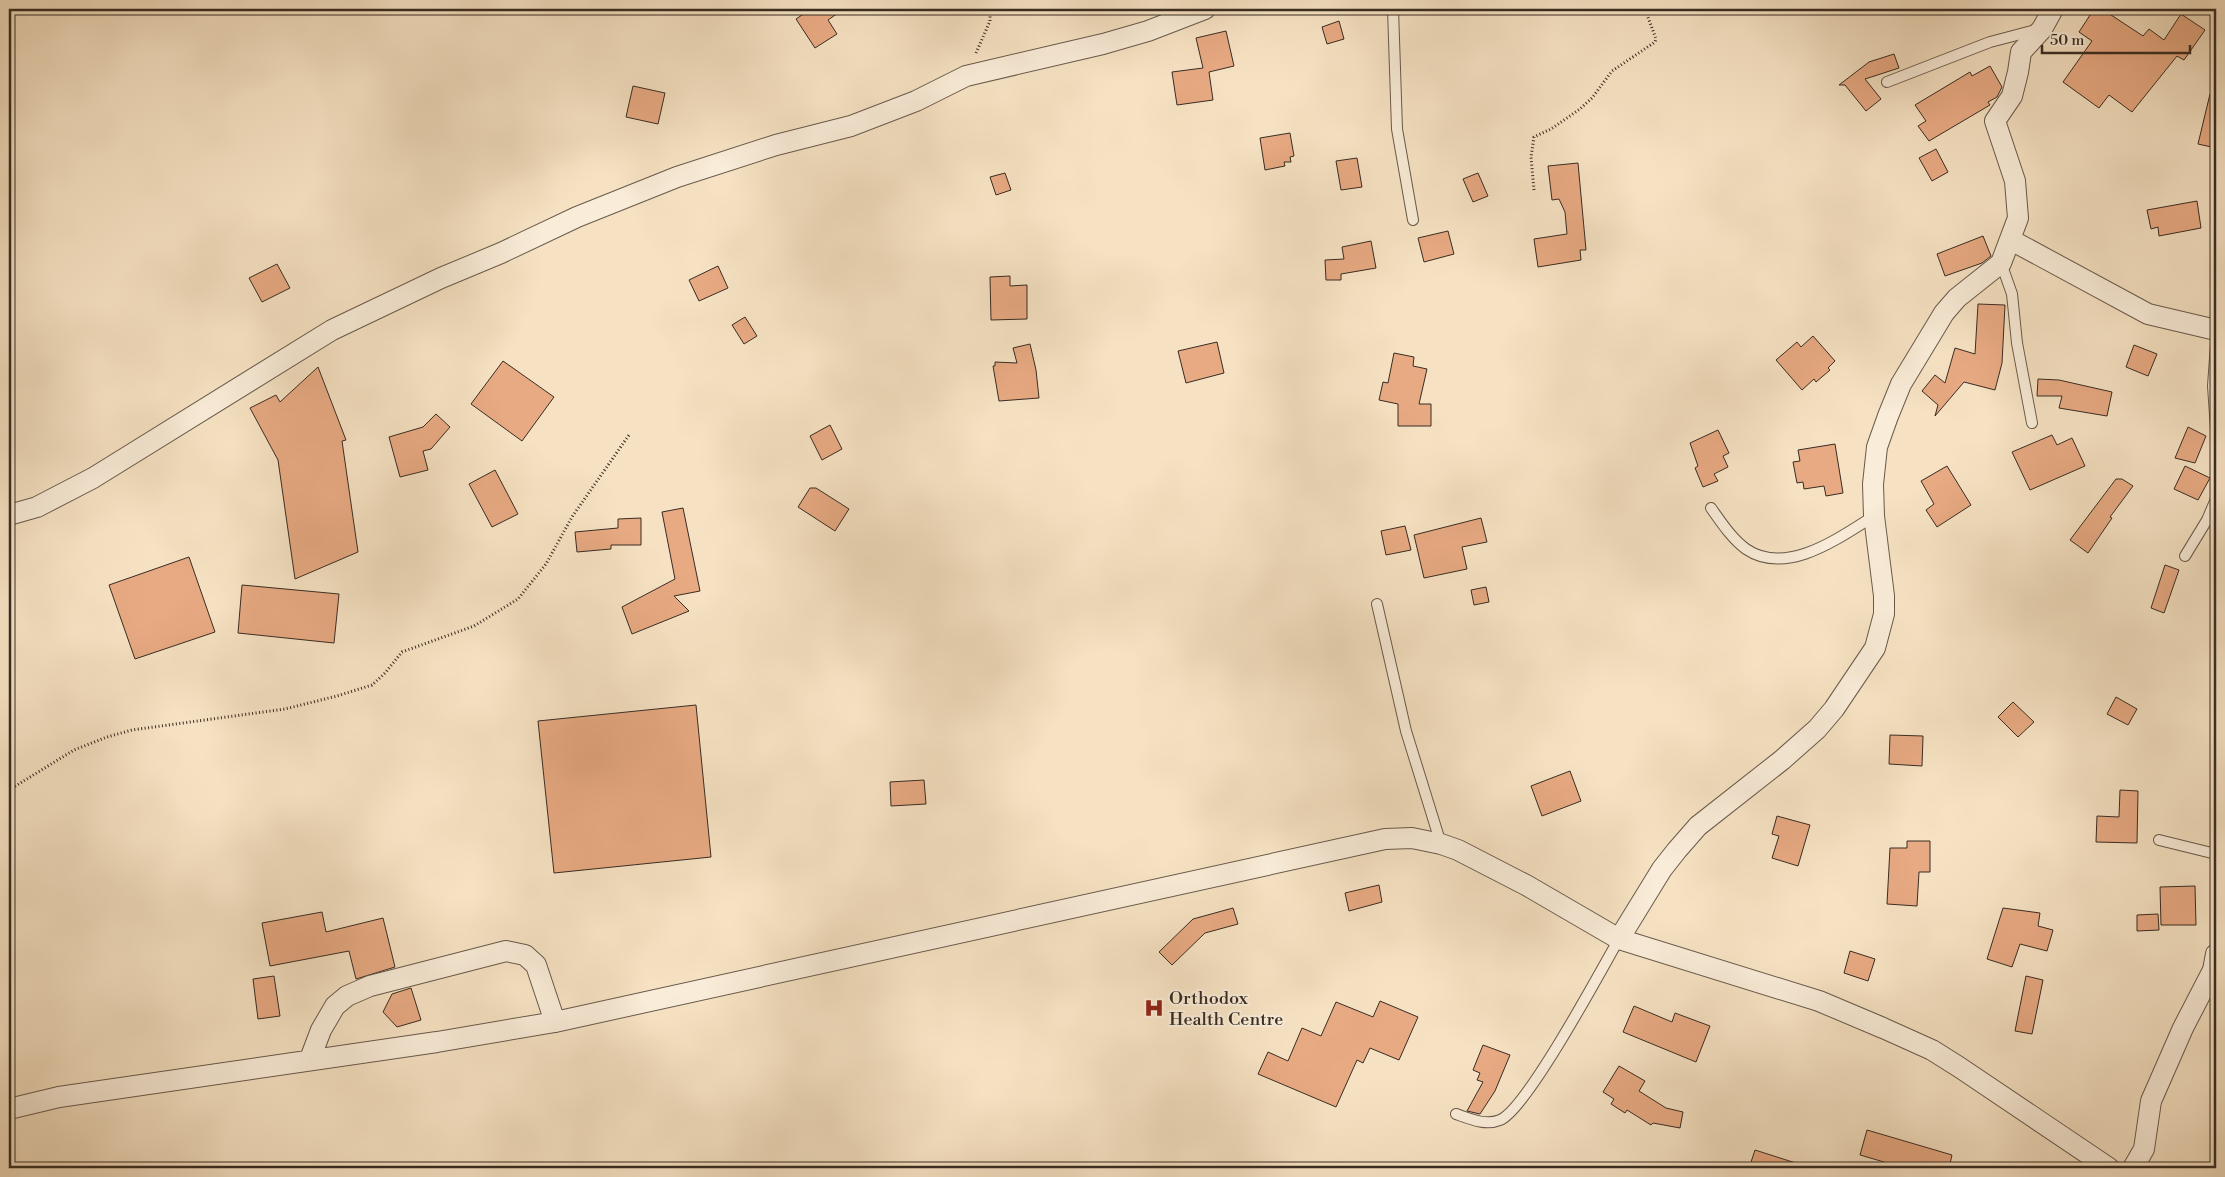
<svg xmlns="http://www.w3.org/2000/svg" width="2225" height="1177" font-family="'Libre Bodoni',serif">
	<rect width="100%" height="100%" fill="#f6e2c3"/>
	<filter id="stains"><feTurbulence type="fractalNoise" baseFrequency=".004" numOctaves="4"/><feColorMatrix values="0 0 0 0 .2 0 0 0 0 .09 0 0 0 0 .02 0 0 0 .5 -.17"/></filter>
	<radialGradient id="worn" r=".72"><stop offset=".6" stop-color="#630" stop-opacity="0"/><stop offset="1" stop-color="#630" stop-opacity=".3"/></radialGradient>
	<path fill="#e8aa83" stroke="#382c23" d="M 811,9 L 844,9 L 828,20 L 837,34 L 815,48 L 796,19 Z
		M 2094,9 L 2102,9 L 2143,36 L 2149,29 L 2164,40 L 2181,14 L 2205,30 L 2184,60 L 2177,56 L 2132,112 L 2109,95 L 2099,108 L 2063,82 L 2092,41 L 2079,32 Z
		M 1339,21 L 1344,39 L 1327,44 L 1322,27 Z
		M 1226,31 L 1234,66 L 1209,72 L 1213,100 L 1177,105 L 1172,72 L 1203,68 L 1196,38 Z
		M 1894,54 L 1899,68 L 1865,79 L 1881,99 L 1866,111 L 1845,85 L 1839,85 L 1869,62 Z
		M 1990,66 L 2002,87 L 1997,97 L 1988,102 L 1990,105 L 1929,141 L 1918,126 L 1926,121 L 1915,105 L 1970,72 L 1972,76 Z
		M 633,86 L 665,93 L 658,124 L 626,117 Z
		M 2210,94 L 2216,94 L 2216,148 L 2198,144 Z
		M 1290,133 L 1294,156 L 1290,157 L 1291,162 L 1284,162 L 1285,166 L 1265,170 L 1260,138 Z
		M 1936,149 L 1948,172 L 1932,181 L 1919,158 Z
		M 1357,158 L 1362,187 L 1341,190 L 1336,161 Z
		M 1578,163 L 1586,250 L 1580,250 L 1581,260 L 1538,267 L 1534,239 L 1567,234 L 1565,212 L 1559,199 L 1552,200 L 1548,166 Z
		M 1005,173 L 1011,190 L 996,195 L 990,177 Z
		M 1478,173 L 1488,196 L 1473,202 L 1463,179 Z
		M 2197,201 L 2201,228 L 2159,236 L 2158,227 L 2151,229 L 2147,210 Z
		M 1448,231 L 1454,254 L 1424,262 L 1418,238 Z
		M 1983,236 L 1991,256 L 1982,263 L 1945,276 L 1937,254 Z
		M 1371,241 L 1376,268 L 1341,274 L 1341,280 L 1326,280 L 1325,260 L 1344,259 L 1342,247 Z
		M 277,264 L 290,288 L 262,302 L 249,278 Z
		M 718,266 L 728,288 L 699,301 L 689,280 Z
		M 1010,276 L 1010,286 L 1027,285 L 1027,319 L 991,320 L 990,277 Z
		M 1978,304 L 2005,305 L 2002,363 L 1995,390 L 1964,382 L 1935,416 L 1938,405 L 1922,391 L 1935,375 L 1945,383 L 1955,348 L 1975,354 Z
		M 745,317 L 757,336 L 744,344 L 732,325 Z
		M 1813,336 L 1835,361 L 1828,368 L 1830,370 L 1816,382 L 1814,379 L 1802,390 L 1776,360 L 1797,342 L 1801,347 Z
		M 1217,342 L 1224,373 L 1186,383 L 1178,351 Z
		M 1030,344 L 1036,370 L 1039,398 L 999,401 L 993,366 L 995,366 L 995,362 L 1017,363 L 1013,348 Z
		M 2134,345 L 2157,354 L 2148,376 L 2126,367 Z
		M 1394,353 L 1414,357 L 1413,366 L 1427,369 L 1419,404 L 1431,404 L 1431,426 L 1398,426 L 1398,404 L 1379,400 L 1383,382 L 1388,383 Z
		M 503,361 L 554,397 L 522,441 L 471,404 Z
		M 318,367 L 346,440 L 342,441 L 358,552 L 295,579 L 278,460 L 250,408 L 276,395 L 280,402 Z
		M 2038,379 L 2059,380 L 2112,392 L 2107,416 L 2059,408 L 2062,396 L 2037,396 Z
		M 436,414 L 450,427 L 431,449 L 423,451 L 428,470 L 400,477 L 389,437 L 423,427 Z
		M 830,425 L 842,449 L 822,460 L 810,436 Z
		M 2188,427 L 2206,436 L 2195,463 L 2175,458 Z
		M 1718,430 L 1729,453 L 1723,456 L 1728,467 L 1714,474 L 1718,481 L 1703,487 L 1695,468 L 1698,466 L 1690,443 Z
		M 2052,435 L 2057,445 L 2072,438 L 2085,466 L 2030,490 L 2012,452 Z
		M 1835,444 L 1843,493 L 1826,496 L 1824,486 L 1804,489 L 1803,482 L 1797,483 L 1793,462 L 1800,461 L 1798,450 Z
		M 1947,466 L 1971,505 L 1937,527 L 1926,510 L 1934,504 L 1921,481 Z
		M 2185,466 L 2210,478 L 2198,500 L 2174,489 Z
		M 495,470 L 518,514 L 492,527 L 469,484 Z
		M 2116,479 L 2122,479 L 2133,486 L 2110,517 L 2112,518 L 2088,553 L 2070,540 Z
		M 810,488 L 816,488 L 849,509 L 835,531 L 798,507 Z
		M 683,508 L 700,591 L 674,596 L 689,611 L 632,634 L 622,607 L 675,579 L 662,512 Z
		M 641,518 L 641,545 L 611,545 L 611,549 L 577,552 L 575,532 L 618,528 L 618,519 Z
		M 1481,518 L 1487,542 L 1462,547 L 1467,569 L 1424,578 L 1414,535 Z
		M 1405,526 L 1411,550 L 1386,555 L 1381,531 Z
		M 189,557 L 215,632 L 135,659 L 109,585 Z
		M 2165,565 L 2179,570 L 2164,613 L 2151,608 Z
		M 242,585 L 339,594 L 334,643 L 238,633 Z
		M 1486,587 L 1489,602 L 1474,605 L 1471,590 Z
		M 2116,697 L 2137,709 L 2128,725 L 2107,714 Z
		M 2013,702 L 2034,722 L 2018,737 L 1998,717 Z
		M 696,705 L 711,857 L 554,873 L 538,721 Z
		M 1890,735 L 1923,736 L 1922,766 L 1889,764 Z
		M 1570,771 L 1581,801 L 1542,816 L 1531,786 Z
		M 924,780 L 926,804 L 891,806 L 890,782 Z
		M 2120,790 L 2138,791 L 2137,843 L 2096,842 L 2097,816 L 2119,817 Z
		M 1777,816 L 1810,825 L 1798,866 L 1772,858 L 1779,836 L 1772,834 Z
		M 1907,841 L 1930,841 L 1930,872 L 1919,872 L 1917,906 L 1887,904 L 1890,848 L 1907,848 Z
		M 1379,885 L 1382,902 L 1349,911 L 1345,893 Z
		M 2195,886 L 2196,925 L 2161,925 L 2160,887 Z
		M 1233,908 L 1238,924 L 1205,933 L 1172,965 L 1159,952 L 1193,919 Z
		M 2003,908 L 2040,913 L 2038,926 L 2053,930 L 2047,951 L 2020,944 L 2012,967 L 1987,959 Z
		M 322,912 L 326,932 L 383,918 L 395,967 L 356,979 L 349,951 L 270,966 L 262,923 Z
		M 2158,914 L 2159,930 L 2137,931 L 2137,915 Z
		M 1850,951 L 1875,959 L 1868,981 L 1844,973 Z
		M 274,976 L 280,1016 L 258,1019 L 253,979 Z
		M 2026,976 L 2043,980 L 2032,1034 L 2015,1031 Z
		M 411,988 L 421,1020 L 397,1027 L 383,1012 L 392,994 Z
		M 1380,1001 L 1418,1017 L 1399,1060 L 1370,1048 L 1363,1063 L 1357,1060 L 1336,1107 L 1258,1074 L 1268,1052 L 1288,1061 L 1302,1028 L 1321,1036 L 1336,1002 L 1373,1017 Z
		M 1634,1006 L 1672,1022 L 1675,1013 L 1710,1026 L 1696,1062 L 1623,1032 Z
		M 1483,1045 L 1510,1055 L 1495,1091 L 1480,1114 L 1467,1111 L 1483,1082 L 1477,1080 L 1480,1073 L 1473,1070 Z
		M 1619,1066 L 1645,1081 L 1639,1091 L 1666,1108 L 1683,1112 L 1680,1128 L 1653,1123 L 1651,1125 L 1627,1110 L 1625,1113 L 1611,1104 L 1614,1099 L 1603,1092 Z
		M 1867,1130 L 1952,1155 L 1949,1168 L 1893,1168 L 1883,1165 L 1884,1162 L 1860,1155 Z
		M 1755,1150 L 1802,1165 L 1802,1168 L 1749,1168 Z"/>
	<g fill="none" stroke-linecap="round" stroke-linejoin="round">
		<defs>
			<path id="lane" d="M 1393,9 L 1397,129 L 1413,220
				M 1887,82 L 1990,42 L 2036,30
				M 2001,263 L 2012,294 L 2017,343 L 2032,423
				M 2216,344 L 2213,386 L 2216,429
				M 1711,508 C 1721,522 1732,539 1746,549 C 1787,577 1840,537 1874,516
				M 2185,556 L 2207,520 L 2216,499
				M 1377,604 L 1406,731 L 1441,844
				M 2159,840 L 2216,854
				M 1456,1114 C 1470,1119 1486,1126 1500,1120 C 1527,1109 1601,970 1619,939"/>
			<path id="street" d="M 2011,240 L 2148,314 L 2216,330
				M 9,515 L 37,507 L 93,478 L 332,330 L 441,278 L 501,253 L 577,217 L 677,177 L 776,145 L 851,126 L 916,101 L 966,76 L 1103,44 L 1148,31 L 1205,9
				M 1619,939 L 1662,869 L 1677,850 L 1698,826 L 1782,760 L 1817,729 L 1834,709 L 1875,648 L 1884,614 L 1884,596 L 1874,516 L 1873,484 L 1877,447 L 1888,416 L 1901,384 L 1944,313 L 1957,298 L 2001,263 L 2018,218 L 2015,181 L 1995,121 L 2012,96 L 2018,72 L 2021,52 L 2042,29 L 2053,9
				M 310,1059 L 321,1030 L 335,1006 L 347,996 L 370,986 L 506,951 L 525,955 L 536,965 L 555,1022
				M 9,1109 L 59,1097 L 437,1042 L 555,1022 L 1385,839 L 1412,838 L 1441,844 L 1458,850 L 1526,885 L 1619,939 L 1819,1001 L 1883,1028 L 1932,1050 L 1959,1067 L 2109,1168
				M 2133,1168 L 2144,1149 L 2151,1101 L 2183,1028 L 2213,970 L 2216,954"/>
		</defs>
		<use href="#lane" stroke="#685a4b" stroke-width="12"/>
		<use href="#street" stroke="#685a4b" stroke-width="22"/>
		<path stroke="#382c23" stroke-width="3" stroke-dasharray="1 2.5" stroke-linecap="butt" d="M 976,53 L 990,21 L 990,9
			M 1534,190 L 1531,157 L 1534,137 L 1551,129 L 1580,109 L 1592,98 L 1612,71 L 1655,42 L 1656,39 L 1645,9
			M 9,790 L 74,750 L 107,737 L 132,730 L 285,709 L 337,696 L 372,685 L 385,673 L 402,652 L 474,626 L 518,599 L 546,564 L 572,517 L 629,435"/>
		<use href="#lane" stroke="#f9ecd8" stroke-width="10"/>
		<use href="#street" stroke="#f9ecd8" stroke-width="20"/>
	</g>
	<defs>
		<symbol id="hospital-bare" viewBox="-9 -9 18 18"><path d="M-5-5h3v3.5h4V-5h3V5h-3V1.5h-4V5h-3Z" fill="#8f2418" stroke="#f9ecd8" stroke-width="2.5" paint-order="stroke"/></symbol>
	</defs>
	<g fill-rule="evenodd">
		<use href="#hospital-bare" x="1140" y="994" width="28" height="28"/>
	</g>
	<g text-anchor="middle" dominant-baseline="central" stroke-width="4" stroke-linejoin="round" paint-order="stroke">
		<g font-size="18" fill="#382c23" stroke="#f9ecd8" text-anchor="start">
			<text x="1169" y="998">Orthodox<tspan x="1169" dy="21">Health Centre</tspan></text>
		</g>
	</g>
	<rect width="2225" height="1177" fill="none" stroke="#f6e2c3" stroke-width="30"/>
	<rect x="10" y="10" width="2205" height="1157" fill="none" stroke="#382c23" stroke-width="2.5"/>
	<rect x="15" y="15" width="2195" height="1147" fill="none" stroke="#382c23"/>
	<path d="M2042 45v8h148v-8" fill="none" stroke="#382c23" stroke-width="2.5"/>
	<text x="2050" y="45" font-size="15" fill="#382c23" stroke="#f9ecd8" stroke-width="4" paint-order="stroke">50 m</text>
	<rect width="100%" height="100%" filter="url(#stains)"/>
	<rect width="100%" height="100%" fill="url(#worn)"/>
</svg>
